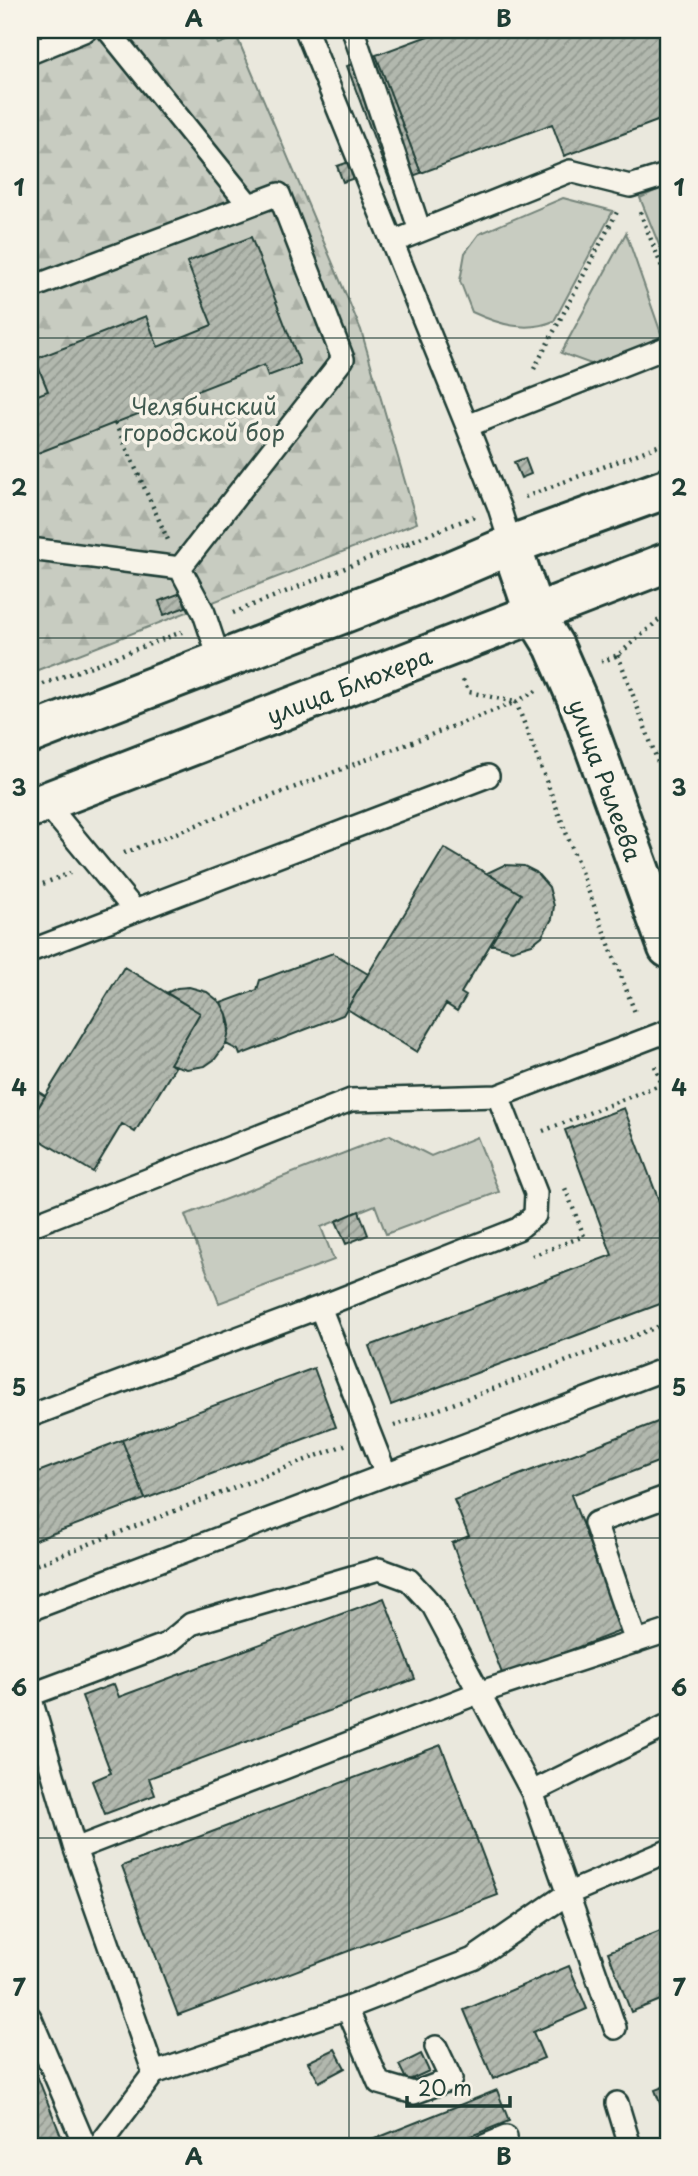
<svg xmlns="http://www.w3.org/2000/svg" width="698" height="2176" font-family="'Playpen Sans',sans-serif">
	<defs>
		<pattern id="forest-firs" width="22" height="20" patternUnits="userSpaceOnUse" patternTransform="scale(1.75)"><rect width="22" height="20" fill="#c8ccc1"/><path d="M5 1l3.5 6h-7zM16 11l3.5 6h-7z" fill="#abb0a6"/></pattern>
		<pattern id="building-hatch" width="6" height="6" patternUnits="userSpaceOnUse" patternTransform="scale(1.75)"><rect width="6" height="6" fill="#b2b8ae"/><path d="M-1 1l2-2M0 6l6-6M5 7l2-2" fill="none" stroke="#90978e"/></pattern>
	</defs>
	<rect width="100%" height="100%" fill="#eae8dd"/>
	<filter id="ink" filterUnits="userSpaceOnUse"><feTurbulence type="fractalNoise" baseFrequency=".0143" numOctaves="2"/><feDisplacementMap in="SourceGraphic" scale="14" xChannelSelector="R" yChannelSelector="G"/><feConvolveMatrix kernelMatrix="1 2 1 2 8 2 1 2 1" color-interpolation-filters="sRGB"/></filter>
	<g filter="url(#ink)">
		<path fill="#c8ccc1" stroke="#74847a" stroke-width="2" d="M 663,187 L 668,203 L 668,267 L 640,198 Z
			M 563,198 L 613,211 L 554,321 C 526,333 498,324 472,312 L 460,281 L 465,253 L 479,234 Z
			M 626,233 L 664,342 L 602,368 L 561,353 Z
			M 390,1135 L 431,1156 L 477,1137 L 499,1192 L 386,1234 L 375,1205 L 321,1227 L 334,1260 L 219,1303 L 185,1215 Z"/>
		<path fill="url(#forest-firs)" stroke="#74847a" stroke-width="2" d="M 30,30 L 212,30 L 218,44 L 237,37 L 361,330 L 417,523 L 30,673 Z"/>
		<path fill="url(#building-hatch)" stroke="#1f3d34" stroke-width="2" d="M 444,30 L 668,30 L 668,117 L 564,156 L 552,124 L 421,173 L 376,55 Z
			M 376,55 L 421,173 L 391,184 L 347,66 Z
			M 349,162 L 355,178 L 343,182 L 337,166 Z
			M 251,237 L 300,364 L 268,376 L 264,365 L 30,456 L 30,398 L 48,391 L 35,359 L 146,316 L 158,347 L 212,325 L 187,262 Z
			M 525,458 L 531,474 L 521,478 L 514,462 Z
			M 181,593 L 186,607 L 164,615 L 159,601 Z
			M 444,848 L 521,894 L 461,993 L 466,996 L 457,1011 L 446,1004 L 417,1052 L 347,1009 Z
			M 504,865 L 524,866 L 536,872 L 549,887 L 554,906 L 552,919 L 542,936 L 532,944 L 512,950 L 491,944 L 521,894 L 487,873 Z
			M 333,953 L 368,974 L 343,1015 L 240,1055 L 238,1050 L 226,1044 L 230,1026 L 227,1014 L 221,1003 L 257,990 L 260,980 Z
			M 124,967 L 200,1013 L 170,1064 L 175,1067 L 135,1132 L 122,1124 L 93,1172 L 30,1134 L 30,1121 Z
			M 189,987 L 207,992 L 221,1003 L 227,1014 L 229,1032 L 226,1044 L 215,1059 L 205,1066 L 187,1069 L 170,1064 L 200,1013 L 166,993 L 177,988 Z
			M 30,1086 L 45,1096 L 30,1121 Z
			M 624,1108 L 668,1225 L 668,1301 L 391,1405 L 369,1346 L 612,1255 L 565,1130 Z
			M 359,1211 L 368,1235 L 346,1244 L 336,1221 Z
			M 314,1368 L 336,1427 L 145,1499 L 122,1440 Z
			M 668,1418 L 668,1458 L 571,1495 L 623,1630 L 503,1676 L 452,1543 L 469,1536 L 454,1500 Z
			M 122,1440 L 145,1499 L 30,1542 L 30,1475 Z
			M 384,1598 L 415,1679 L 149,1778 L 155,1795 L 105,1814 L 92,1781 L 111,1773 L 82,1696 L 114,1684 L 119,1697 Z
			M 441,1745 L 498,1895 L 178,2015 L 122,1866 Z
			M 668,1928 L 668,1997 L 631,2012 L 608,1952 Z
			M 569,1966 L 587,2009 L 533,2032 L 544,2058 L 493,2079 L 464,2010 Z
			M 335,2049 L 345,2068 L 319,2082 L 308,2062 Z
			M 421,2054 L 429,2071 L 407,2081 L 399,2065 Z
			M 30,2058 L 65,2146 L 30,2146 Z
			M 668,2085 L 668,2124 L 655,2090 Z
			M 497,2090 L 509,2121 L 446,2146 L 357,2146 Z"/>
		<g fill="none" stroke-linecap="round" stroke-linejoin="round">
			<defs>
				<path id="service" d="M 108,30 L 249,205
					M 306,30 L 467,426 L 499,507 L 511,545
					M 353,30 L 420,231
					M 30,53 L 86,30
					M 393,242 L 570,171 L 630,186 L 666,175 L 668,172
					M 30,288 L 279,194 L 343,359 L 180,568
					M 467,426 L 668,347
					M 30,549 L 180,568
					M 180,568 L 204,613 L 220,661
					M 45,802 L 135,911
					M 30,951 L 488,776
					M 30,1226 L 351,1100 L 498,1096
					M 320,1307 L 386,1475
					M 30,1416 L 320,1307 L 518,1229 L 535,1215 L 536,1193 L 498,1096 L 668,1031
					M 32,1609 L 668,1368
					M 636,1642 L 595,1523 L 663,1498 L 668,1499
					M 30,1695 L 167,1644 L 191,1624 L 379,1569 L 409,1580 L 433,1606 L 532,1792 L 615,2028
					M 30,1696 L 75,1849 L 154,2073 L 347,2008 L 473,1959 L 567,1894 L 668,1851
					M 532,1792 L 668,1725
					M 75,1849 L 478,1693 L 668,1631
					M 347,2008 L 379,2083 L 414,2093 L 451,2079 L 436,2047
					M 30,2017 L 85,2146
					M 617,2103 L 630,2146
					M 99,2146 L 154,2073
					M 484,2146 L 506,2137"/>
				<path id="tertiary" d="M 535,615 L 554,646 L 578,701 L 668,948"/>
				<path id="primary" d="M 511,545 L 535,615
					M 30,734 L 422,583 L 511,545 L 668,488
					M 30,808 L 668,562"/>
			</defs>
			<use href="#service" stroke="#1f3d34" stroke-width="26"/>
			<use href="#tertiary" stroke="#1f3d34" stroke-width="44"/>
			<use href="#primary" stroke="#1f3d34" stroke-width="44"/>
			<path stroke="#1f3d34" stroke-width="4.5" stroke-dasharray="2 5" stroke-linecap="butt" d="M 640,212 L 668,282
				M 534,369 L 618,210
				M 115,423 L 168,540
				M 525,497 L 668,442
				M 407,543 L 475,516
				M 233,613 L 407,543 L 409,549
				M 618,655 L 668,789
				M 601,662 L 618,655 L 660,619 L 668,615
				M 463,680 L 469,692 L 515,702
				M 30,689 L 182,632
				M 516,702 L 636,1015
				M 124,853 L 516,702 L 536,691
				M 30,889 L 70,873
				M 655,1066 L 668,1102
				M 543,1131 L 662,1084
				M 532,1256 L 584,1236 L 565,1188
				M 394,1426 L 668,1323
				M 30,1567 L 347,1444"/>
			<use href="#service" stroke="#f7f3e8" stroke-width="21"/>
			<use href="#tertiary" stroke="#f7f3e8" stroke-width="38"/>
			<use href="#primary" stroke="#f7f3e8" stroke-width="38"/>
		</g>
	</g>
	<path fill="none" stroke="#1f3d34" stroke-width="2" stroke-opacity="0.55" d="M 349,30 L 349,2146M 30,338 L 668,338M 30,638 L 668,638M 30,938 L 668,938M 30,1238 L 668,1238M 30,1538 L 668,1538M 30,1838 L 668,1838"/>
	<g text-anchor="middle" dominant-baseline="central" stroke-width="7" stroke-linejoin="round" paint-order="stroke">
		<g font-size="23" fill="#415a50" stroke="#f7f3e8">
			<text x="204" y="405">Челябинский<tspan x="204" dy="26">городской бор</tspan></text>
		</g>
		<g font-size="23" fill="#1f3d34" stroke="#f7f3e8">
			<text transform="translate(349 685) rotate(-21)">улица Блюхера</text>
			<text transform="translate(606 780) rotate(70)">улица Рылеева</text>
		</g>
	</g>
	<rect width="698" height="2176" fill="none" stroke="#f7f3e8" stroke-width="77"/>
	<path d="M407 2096v10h103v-10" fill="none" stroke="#1f3d34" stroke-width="3.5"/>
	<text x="418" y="2096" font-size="21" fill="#1f3d34" stroke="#f7f3e8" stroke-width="5" paint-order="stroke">20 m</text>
	<rect x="38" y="38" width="622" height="2100" fill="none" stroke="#1f3d34" stroke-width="2.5"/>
	<g font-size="23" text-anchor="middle" font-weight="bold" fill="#1f3d34">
		<text x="194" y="27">A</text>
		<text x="504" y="27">B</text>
		<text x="19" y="196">1</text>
		<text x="679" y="196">1</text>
		<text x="19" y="496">2</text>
		<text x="679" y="496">2</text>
		<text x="19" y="796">3</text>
		<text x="679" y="796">3</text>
		<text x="19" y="1096">4</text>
		<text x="679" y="1096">4</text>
		<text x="19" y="1396">5</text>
		<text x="679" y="1396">5</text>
		<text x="19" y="1696">6</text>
		<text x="679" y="1696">6</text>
		<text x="19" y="1996">7</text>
		<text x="679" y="1996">7</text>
		<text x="194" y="2165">A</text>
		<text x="504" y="2165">B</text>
	</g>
</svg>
